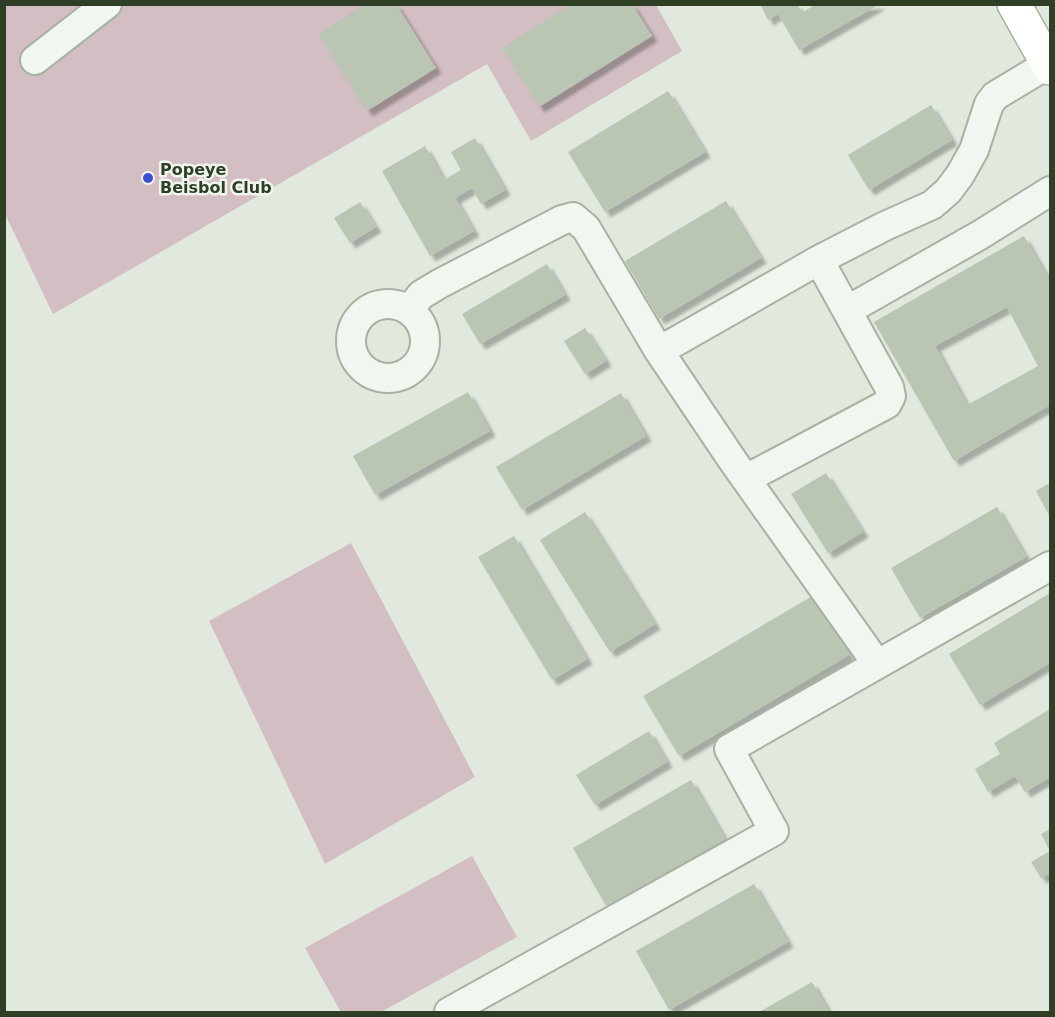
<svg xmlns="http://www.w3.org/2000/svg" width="1055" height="1017" font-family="'DejaVu Sans',sans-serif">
	<defs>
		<filter id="shadow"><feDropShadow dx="5.5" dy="5.5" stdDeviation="1.5" flood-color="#0004"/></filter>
	</defs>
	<rect width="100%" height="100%" fill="#e1e8dd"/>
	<path fill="#d2bec3" d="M 5,5 L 656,5 L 682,51 L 531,141 L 487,64 L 53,314 L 5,214 Z
		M 351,543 L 475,777 L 325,864 L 209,621 Z
		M 472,856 L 517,937 L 381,1012 L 341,1012 L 305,948 Z"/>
	<path fill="#bac5b4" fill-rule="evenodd" filter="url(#shadow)" d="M 366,4 L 396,4 L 436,68 L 367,111 L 318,34 Z
		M 571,4 L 632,4 L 652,36 L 539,107 L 502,48 Z
		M 765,4 L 797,4 L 802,13 L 816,4 L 880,4 L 799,50 L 778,14 L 768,20 L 761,6 Z
		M 668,91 L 705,152 L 605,212 L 568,152 Z
		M 931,105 L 952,140 L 869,190 L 848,155 Z
		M 475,138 L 505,190 L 481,204 L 472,188 L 455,198 L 474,231 L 430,256 L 382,171 L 425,146 L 444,180 L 461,170 L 451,152 Z
		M 726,201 L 761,258 L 659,319 L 625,261 Z
		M 360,202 L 376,227 L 350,243 L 334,218 Z
		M 1024,236 L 1050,282 L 1050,405 L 954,461 L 874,322 ZM 1007,307 L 1038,366 L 967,405 L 935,346 Z
		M 547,264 L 565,295 L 480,344 L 462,314 Z
		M 585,328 L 606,361 L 585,374 L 564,341 Z
		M 468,392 L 490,431 L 375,495 L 353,456 Z
		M 621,393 L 646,436 L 522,510 L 496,467 Z
		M 826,473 L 863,532 L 828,553 L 791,494 Z
		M 1050,483 L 1050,517 L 1036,491 Z
		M 997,507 L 1026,557 L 920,618 L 891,568 Z
		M 585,512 L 655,624 L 610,652 L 540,540 Z
		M 514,536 L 587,659 L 552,680 L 478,557 Z
		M 1050,593 L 1050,663 L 980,705 L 949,654 Z
		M 814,595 L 849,655 L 679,756 L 643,696 Z
		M 1050,709 L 1050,777 L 1025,792 L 1015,776 L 988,792 L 975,769 L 1000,754 L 994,743 Z
		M 649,731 L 667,762 L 595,805 L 576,775 Z
		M 691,780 L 725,839 L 606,906 L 573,848 Z
		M 1050,829 L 1050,873 L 1041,878 L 1031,862 L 1050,851 L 1041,834 Z
		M 754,884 L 788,942 L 669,1010 L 636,951 Z
		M 812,982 L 829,1012 L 759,1012 Z"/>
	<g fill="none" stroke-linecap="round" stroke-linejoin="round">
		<defs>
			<path id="minor" d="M 35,60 L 107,4
				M351 341a37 37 0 1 1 74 0a37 37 0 1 1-74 0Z
				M 409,310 L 421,295 L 439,284 L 562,220 L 573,217 L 586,228 L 659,351 L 733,461 L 877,664
				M 848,310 L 980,235 L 1050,191
				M 659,351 L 819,260 L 885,226 L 932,205 L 948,191 L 960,175 L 974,150 L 989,104 L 995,96 L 1048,64
				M 746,479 L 887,404 L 891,396 L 889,387 L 819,260
				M 449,1012 L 774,831 L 729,749 L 1050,566"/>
			<path id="major" d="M 1014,4 L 1050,68"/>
		</defs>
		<use href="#minor" stroke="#a8b2a2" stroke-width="32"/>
		<use href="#major" stroke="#a5b49c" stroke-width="36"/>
		<use href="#minor" stroke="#f2f6f0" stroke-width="28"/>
		<use href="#major" stroke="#fff" stroke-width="33"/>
	</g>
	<circle fill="#3b4fd5" stroke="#f0f6ed" stroke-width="2" cx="148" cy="178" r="6"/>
	<g text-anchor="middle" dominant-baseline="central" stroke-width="5" stroke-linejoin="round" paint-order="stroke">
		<g font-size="16" font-weight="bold" fill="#2f3f26" stroke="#f0f6ed" text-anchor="start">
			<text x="160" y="169">Popeye<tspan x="160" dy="18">Beisbol Club</tspan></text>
		</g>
	</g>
	<rect width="1055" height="1017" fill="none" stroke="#2f3f26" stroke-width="12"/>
</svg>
